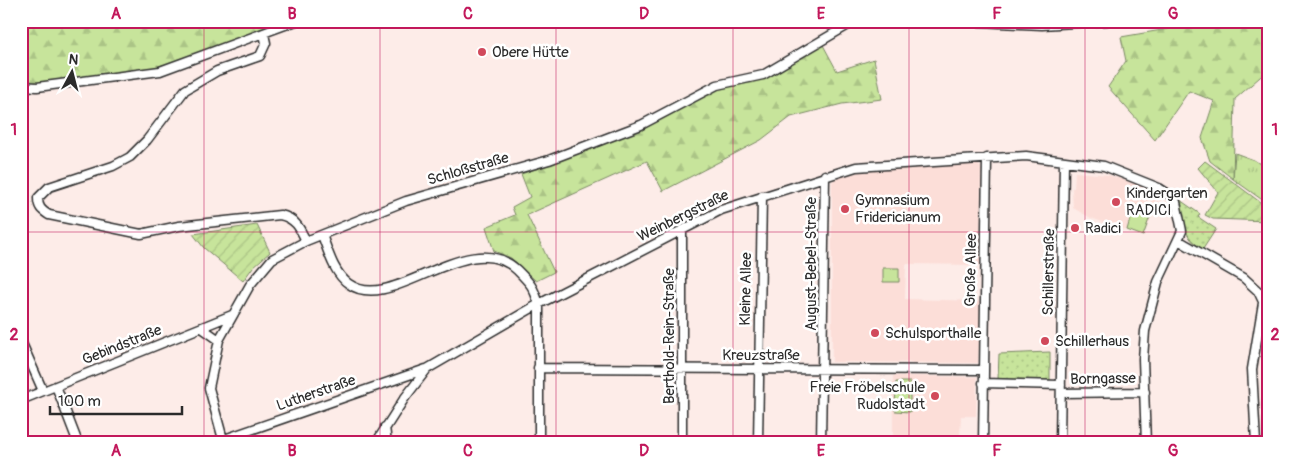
<svg xmlns="http://www.w3.org/2000/svg" width="1289" height="464" font-family="Pangolin,sans-serif">
	<defs>
		<pattern id="grass-tufts" width="24" height="20" patternUnits="userSpaceOnUse" patternTransform="scale(1.25)"><rect width="24" height="20" fill="#c7e49b"/><path d="M3 7l-1-3M5 7V3M7 7l1-3M15 17l-1-3M17 17v-4M19 17l1-3" fill="none" stroke="#abc486"/></pattern>
		<pattern id="forest-firs" width="22" height="20" patternUnits="userSpaceOnUse" patternTransform="scale(1.25)"><rect width="22" height="20" fill="#c7e49b"/><path d="M5 1l3.5 6h-7zM16 11l3.5 6h-7z" fill="#abc486"/></pattern>
		<pattern id="park-dots" width="8" height="8" patternUnits="userSpaceOnUse" patternTransform="scale(1.25)"><rect width="8" height="8" fill="#c7e49b"/><path d="M2 2h.1M6 6h.1" fill="none" stroke="#abc486" stroke-width="1.8" stroke-linecap="round"/></pattern>
		<pattern id="garden-furrows" width="10" height="10" patternUnits="userSpaceOnUse" patternTransform="scale(1.25)"><rect width="10" height="10" fill="#c7e49b"/><path d="M-1 1l2-2M0 10L10 0M9 11l2-2" fill="none" stroke="#abc486"/></pattern>
	</defs>
	<rect width="100%" height="100%" fill="#fdece8"/>
	<filter id="ink" filterUnits="userSpaceOnUse"><feTurbulence type="fractalNoise" baseFrequency=".02" numOctaves="2"/><feDisplacementMap in="SourceGraphic" scale="10" xChannelSelector="R" yChannelSelector="G"/><feConvolveMatrix kernelMatrix="1 2 1 2 8 2 1 2 1" color-interpolation-filters="sRGB"/></filter>
	<g filter="url(#ink)">
		<path fill="#fcded8" d="M 977,164 L 981,167 L 980,265 L 906,264 L 905,299 L 981,301 L 978,363 L 832,362 L 832,182 L 835,178 L 860,172 Z
			M 1075,172 L 1108,175 L 1149,188 L 1161,195 L 1143,236 L 1091,218 L 1073,208 L 1072,188 L 1074,188 Z
			M 893,376 L 977,377 L 976,416 L 961,416 L 960,436 L 893,436 Z"/>
		<path fill="url(#grass-tufts)" stroke="#798863" d="M 1235,153 L 1254,160 L 1268,169 L 1268,204 L 1233,179 Z"/>
		<path fill="url(#forest-firs)" stroke="#798863" d="M 21,21 L 283,21 L 182,60 L 147,69 L 31,84 L 21,83 Z
			M 1214,21 L 1268,21 L 1268,70 L 1235,99 L 1233,179 L 1210,161 L 1202,138 L 1214,101 L 1189,91 L 1155,140 L 1108,87 L 1126,61 L 1121,37 Z
			M 823,45 L 837,71 L 874,59 L 882,99 L 842,104 L 791,117 L 761,140 L 663,191 L 647,161 L 527,215 L 554,272 L 536,281 L 511,258 L 494,251 L 486,227 L 515,215 L 512,207 L 530,197 L 521,174 L 551,164 L 642,127 L 718,89 L 764,78 Z"/>
		<path fill="url(#park-dots)" stroke="#798863" d="M 1180,200 L 1200,214 L 1198,217 L 1216,229 L 1203,249 C 1182,237 1184,222 1180,200 Z
			M 1050,352 L 1050,380 L 998,379 L 999,354 Z"/>
		<path fill="url(#garden-furrows)" stroke="#798863" d="M 1205,161 L 1268,208 L 1268,221 L 1213,219 L 1205,215 L 1218,192 L 1198,168 Z
			M 257,225 L 270,252 L 253,267 L 243,281 L 204,248 L 193,234 Z"/>
		<path fill="#c7e49b" stroke="#798863" d="M 1134,205 L 1152,211 L 1143,236 L 1127,230 Z
			M 883,268 L 899,268 L 899,282 L 883,282 Z
			M 896,382 L 910,382 L 910,412 L 895,411 Z"/>
		<g fill="none" stroke-linecap="round" stroke-linejoin="round">
			<defs>
				<path id="street" d="M 959,21 L 1042,25 L 1107,21
					M 264,34 L 266,43 L 260,56 L 217,71 L 185,90 L 147,140 L 130,157 L 113,166 L 49,187 L 38,198 C 38,207 41,210 49,215 L 141,234 L 179,226 L 280,215 C 295,218 300,228 306,241
					M 21,86 L 37,87 L 160,71 L 296,21
					M 322,235 C 328,251 334,274 349,284 C 392,315 469,224 517,270 C 531,284 533,286 539,304 L 539,443
					M 1178,240 L 1244,278 L 1258,291 L 1268,312
					M 202,328 L 219,340
					M 21,341 L 43,391
					M 538,368 L 983,370
					M 983,383 L 1061,385
					M 56,386 L 78,443
					M 1061,393 L 1145,392
					M 21,400 L 232,315
					M 385,427 L 387,443
					M 213,443 L 426,369
					M 224,443 L 209,388 L 219,340 L 250,285 L 272,259 L 306,241 L 406,201 L 549,160 L 641,125 L 717,85 L 763,75 L 855,21
					M 376,443 L 404,399 L 427,369 L 539,304 L 721,210 L 856,167 L 1026,156 L 1104,166 L 1159,188 L 1173,197 L 1176,202 L 1182,231 L 1158,282 L 1145,331 L 1143,359 L 1146,443
					M 682,443 L 682,230
					M 758,443 L 762,196
					M 821,443 L 825,175
					M 983,443 L 987,158
					M 1060,443 L 1064,161
					M 1256,443 L 1252,369 L 1263,303"/>
			</defs>
			<use href="#street" stroke="#2b2b2b" stroke-width="11"/>
			<use href="#street" stroke="#fff" stroke-width="8"/>
		</g>
	</g>
	<path fill="none" stroke="#c2185b" stroke-width="1" stroke-opacity="0.55" d="M 204,21 L 204,443M 380,21 L 380,443M 556,21 L 556,443M 733,21 L 733,443M 909,21 L 909,443M 1085,21 L 1085,443M 21,232 L 1268,232"/>
	<g fill="#d1495b" stroke="#fff" stroke-width="2">
		<circle cx="482" cy="52" r="5"/>
		<circle cx="1116" cy="202" r="5"/>
		<circle cx="845" cy="209" r="5"/>
		<circle cx="1075" cy="228" r="5"/>
		<circle cx="875" cy="333" r="5"/>
		<circle cx="1045" cy="341" r="5"/>
		<circle cx="935" cy="396" r="5"/>
	</g>
	<g text-anchor="middle" dominant-baseline="central" stroke-width="5" stroke-linejoin="round" paint-order="stroke">
		<g font-size="15" fill="#2b2b2b" stroke="#fff" text-anchor="start">
			<text x="492" y="52">Obere Hütte</text>
			<text x="1126" y="193">Kindergarten<tspan x="1126" dy="17">RADICI</tspan></text>
			<text x="855" y="200">Gymnasium<tspan x="855" dy="17">Fridericianum</tspan></text>
			<text x="1085" y="228">Radici</text>
			<text x="885" y="333">Schulsporthalle</text>
			<text x="1055" y="341">Schillerhaus</text>
			<text x="925" y="387" text-anchor="end">Freie Fröbelschule<tspan x="925" dy="17">Rudolstadt</tspan></text>
		</g>
		<g font-size="15" fill="#2b2b2b" stroke="#fff">
			<text transform="translate(468 169) rotate(-16)">Schloßstraße</text>
			<text transform="translate(683 216) rotate(-26)">Weinbergstraße</text>
			<text transform="translate(811 264) rotate(-90)">August-Bebel-Straße</text>
			<text transform="translate(971 270) rotate(-89)">Große Allee</text>
			<text transform="translate(1049 272) rotate(-89)">Schillerstraße</text>
			<text transform="translate(746 289) rotate(-89)">Kleine Allee</text>
			<text transform="translate(669 336) rotate(-90)">Berthold-Rein-Straße</text>
			<text transform="translate(122 345) rotate(-22)">Gebindstraße</text>
			<text x="761" y="355">Kreuzstraße</text>
			<text transform="translate(1103 379) rotate(-1)">Borngasse</text>
			<text transform="translate(316 393) rotate(-19)">Lutherstraße</text>
		</g>
	</g>
	<rect width="1289" height="464" fill="none" stroke="#fff" stroke-width="55"/>
	<g transform="translate(72 72) rotate(7)" stroke="#ffffff" stroke-width="4" paint-order="stroke">
	<path d="M0-4L9 19L0 12L-9 19Z" fill="#2b2b2b"/>
	<text y="-8" font-size="14" font-weight="bold" text-anchor="middle" fill="#2b2b2b">N</text>
	</g>
	<path d="M50 406v8h132v-8" fill="none" stroke="#2b2b2b" stroke-width="2.5"/>
	<text x="58" y="406" font-size="15" fill="#2b2b2b" stroke="#ffffff" stroke-width="4" paint-order="stroke">100 m</text>
	<rect x="28" y="28" width="1234" height="408" fill="none" stroke="#c2185b" stroke-width="2"/>
	<g font-size="16" text-anchor="middle" font-weight="bold" fill="#c2185b">
		<text x="116" y="19">A</text>
		<text x="292" y="19">B</text>
		<text x="468" y="19">C</text>
		<text x="644" y="19">D</text>
		<text x="821" y="19">E</text>
		<text x="997" y="19">F</text>
		<text x="1173" y="19">G</text>
		<text x="14" y="135">1</text>
		<text x="1275" y="135">1</text>
		<text x="14" y="340">2</text>
		<text x="1275" y="340">2</text>
		<text x="116" y="456">A</text>
		<text x="292" y="456">B</text>
		<text x="468" y="456">C</text>
		<text x="644" y="456">D</text>
		<text x="821" y="456">E</text>
		<text x="997" y="456">F</text>
		<text x="1173" y="456">G</text>
	</g>
</svg>
